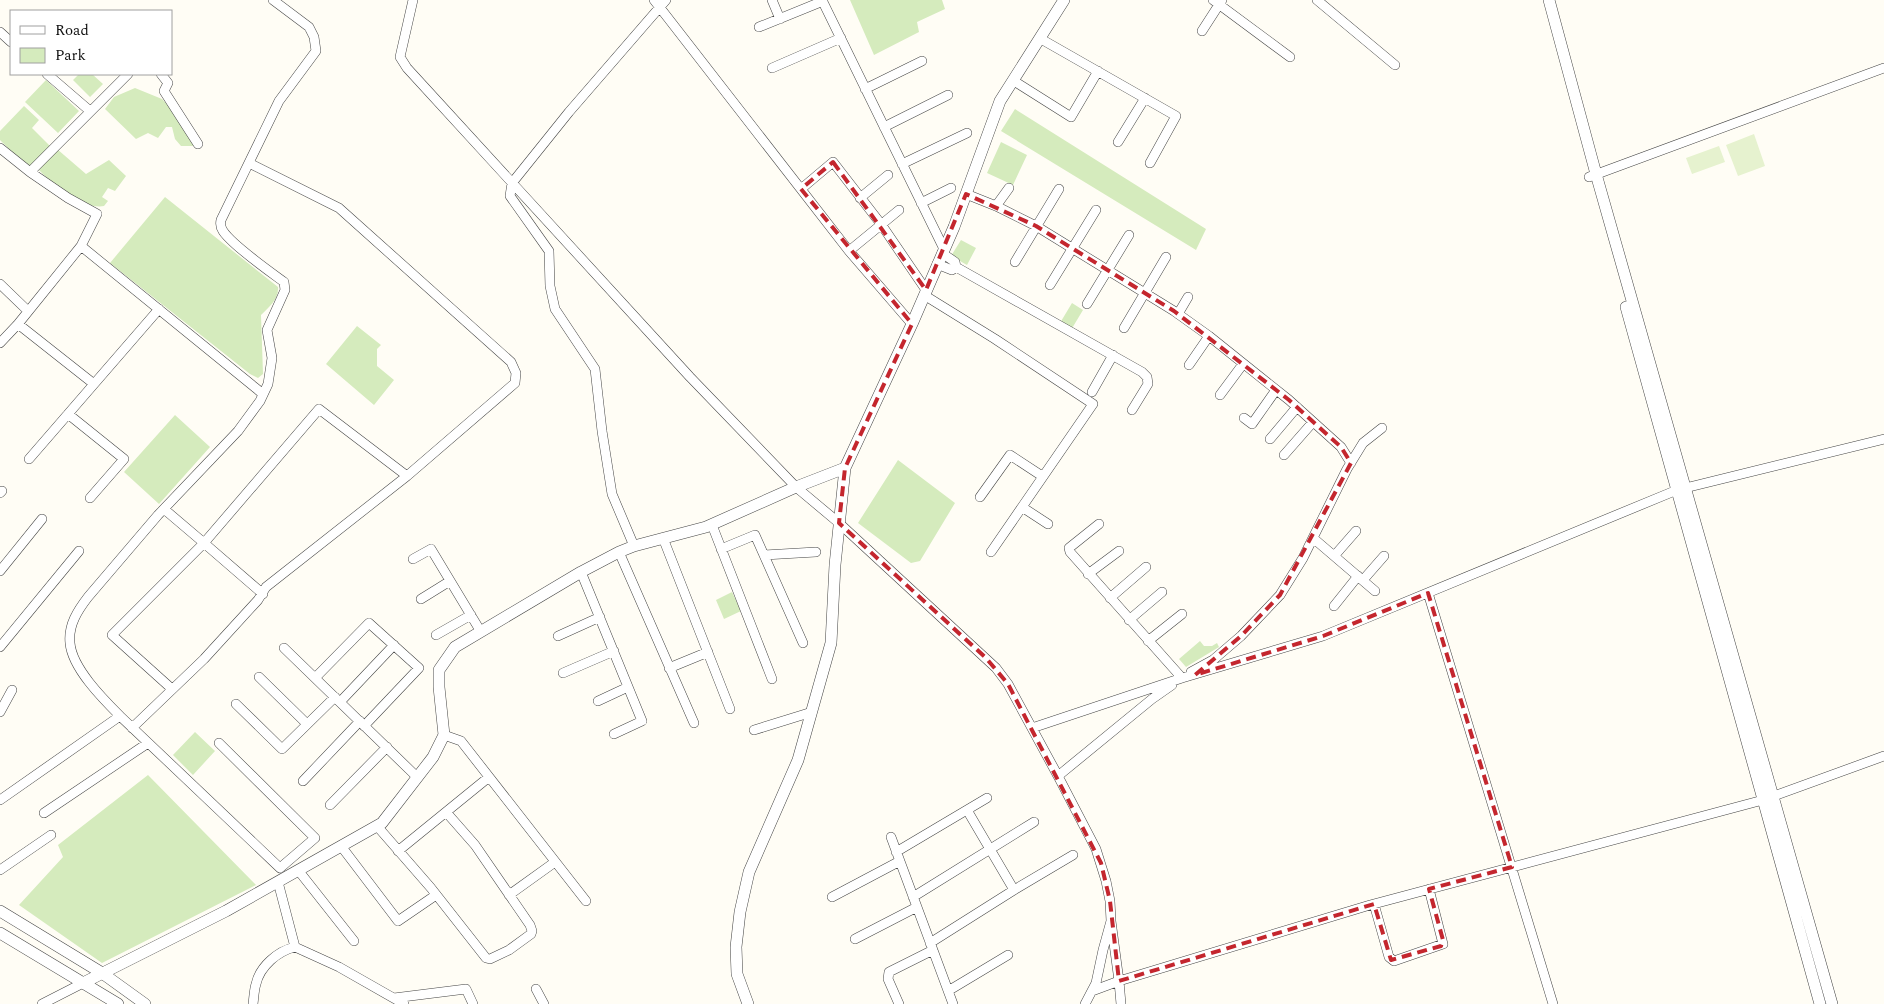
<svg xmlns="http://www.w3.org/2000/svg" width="1884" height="1004" font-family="Spectral,serif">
	<rect width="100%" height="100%" fill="#fffdf5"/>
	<path fill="#d5ebbd" d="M 850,0 L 942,0 L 945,9 L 917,22 L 919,32 L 874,55 Z
		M 79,74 L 92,74 L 103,84 L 90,97 L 73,80 Z
		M 46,80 L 79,111 L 58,133 L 25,102 Z
		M 135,88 L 162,99 L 177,114 L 184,131 L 196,146 L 181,146 L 175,139 L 172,127 L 166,127 L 158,138 L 148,133 L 136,139 L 105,109 L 114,97 Z
		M 24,106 L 39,120 L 32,128 L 51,147 L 29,169 L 0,140 L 0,131 Z
		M 1015,109 L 1206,229 L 1196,250 L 1001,131 Z
		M 1001,142 L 1027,155 L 1013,185 L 987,173 Z
		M 57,149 L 86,174 L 109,160 L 126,176 L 115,191 L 108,188 L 102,197 L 108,201 L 104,206 C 84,210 52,184 39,170 Z
		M 165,197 L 278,287 C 279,299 269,307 261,315 L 263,374 L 258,378 L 250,374 L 110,263 Z
		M 961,240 L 976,248 L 967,265 L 951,256 Z
		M 1072,303 L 1083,310 L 1071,330 L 1060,323 Z
		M 357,326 L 381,345 L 377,349 L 377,366 L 394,380 L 374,405 L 326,364 Z
		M 175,415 L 210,447 L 159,504 L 124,472 Z
		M 898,460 L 955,503 L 920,561 L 911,563 L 858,523 Z
		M 732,592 L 741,611 L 724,619 L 716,600 Z
		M 1200,641 L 1204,646 L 1212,646 L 1217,643 L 1219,647 L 1186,667 L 1179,659 Z
		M 195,732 L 215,751 L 193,775 L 173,755 Z
		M 148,775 L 256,885 L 102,963 L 19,905 L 63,857 L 58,845 Z"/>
	<path fill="#e6f2cf" d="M 1754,134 L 1765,166 L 1738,176 L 1726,145 Z
		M 1719,146 L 1725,162 L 1692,174 L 1686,158 Z"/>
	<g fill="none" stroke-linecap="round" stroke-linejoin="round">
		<defs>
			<path id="minor" d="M 413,0 L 400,57 L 407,68 L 690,377 L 796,487 L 839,523 L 996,668 L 1008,684 L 1058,776
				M 654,0 L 849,251 L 912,324
				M 772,0 L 780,19
				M 822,0 L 944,249
				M 1213,0 L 1290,57
				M 1317,0 L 1395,65
				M 759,27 L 823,1
				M 1202,31 L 1222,0
				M 0,32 L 11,42
				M 1041,39 L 1176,116 L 1150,163
				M 772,68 L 841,38
				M 47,74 L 90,111
				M 161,74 L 168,83 L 164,91 L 198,144
				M 1014,81 L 1071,117 L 1098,71
				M 865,89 L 922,61
				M 884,127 L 948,95
				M 1118,142 L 1145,98
				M 0,148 L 30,172 L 128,74
				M 249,163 L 339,208 L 511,362 L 516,373 L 515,383 L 407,476
				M 902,164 L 967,133
				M 30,172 L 68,198 L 97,214 L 81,246
				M 1589,177 L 1884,68
				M 801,189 L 833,162 L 881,224 L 926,290
				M 966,194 L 996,206 L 1036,226 L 1174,311 L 1209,336 L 1289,400 L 1341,447 L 1351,463
				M 860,198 L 888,175
				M 921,203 L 951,188
				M 996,206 L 1009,188
				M 849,251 L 899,210
				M 1015,262 L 1059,189
				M 937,264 L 952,270 L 956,267 L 955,262 L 942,253
				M 956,267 L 1142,372 L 1147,377 L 1148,384 L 1132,410
				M 0,284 L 28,311
				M 1050,285 L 1096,210
				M 924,295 L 995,339 L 1093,404 L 991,552
				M 1087,304 L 1129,235
				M 1178,314 L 1188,297
				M 18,324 L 94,384
				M 1124,328 L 1166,257
				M 0,343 L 18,324 L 81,246 L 263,394
				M 1189,365 L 1209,336
				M 1092,392 L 1113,355
				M 1220,395 L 1243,364
				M 68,414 L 124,459 L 90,498
				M 1244,418 L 1252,424 L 1276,390
				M 1270,439 L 1297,407
				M 1284,455 L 1313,422
				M 29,459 L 159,309
				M 0,493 L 2,491
				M 980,497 L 1010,455 L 1042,476
				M 1022,507 L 1048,524
				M 164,509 L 204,543 L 112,635 L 172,689
				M 1099,524 L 1069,548 L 1070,552 L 1182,678
				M 712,525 L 772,679
				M 663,538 L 730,709
				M 1313,538 L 1375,591
				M 634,546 L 612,494 L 602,431 L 595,369 L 555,309 L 550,286 L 549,251 L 510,196 L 512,183 L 569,112 L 666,0
				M 721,549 L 755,535 L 803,643
				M 619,552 L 694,723
				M 764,555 L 816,552
				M 1335,555 L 1356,531
				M 413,559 L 431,549 L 481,632
				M 0,571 L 42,519
				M 581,572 L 642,721 L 614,734
				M 1088,574 L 1119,551
				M 1363,580 L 1384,556
				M 1428,593 L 1553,1004
				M 1110,598 L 1146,567
				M 421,599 L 450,581
				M 1334,606 L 1358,576
				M 1129,620 L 1162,592
				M 436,635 L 471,615
				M 558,636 L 600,617
				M 1148,641 L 1182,614
				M 0,647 L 79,551
				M 284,648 L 417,777
				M 669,668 L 708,652
				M 1191,672 L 1213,660 L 1241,636 L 1280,595 L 1303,558 L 1347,469 L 1363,443 L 1382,428
				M 563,673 L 614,651
				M 259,677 L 307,724
				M 315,678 L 369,623 L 419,668 L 364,726
				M 598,701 L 628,687
				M 340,702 L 394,645
				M 236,704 L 282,749 L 335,697
				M 0,712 L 12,690
				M 120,716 L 280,868 L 315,838 L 219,743
				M 132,728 L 204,659 L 258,600 L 266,587 L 407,476 L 319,409 L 204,543 L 263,594
				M 1032,728 L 1182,678 L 1323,636 L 1677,490 L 1884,439
				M 754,730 L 812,712
				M 444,735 L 461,741 L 586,901
				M 303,781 L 360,721
				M 0,800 L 120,716 C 103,699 72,668 70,643 C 68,625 78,610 88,597 L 158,515 L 238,431 L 260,401 L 268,384 L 272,358 L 267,330 L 285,290 L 284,282 C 269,271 232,245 223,231 C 221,228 220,224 221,220 L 279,101 L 316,51 L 314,37 L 309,27 L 273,0
				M 330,805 L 387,747
				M 967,810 L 1014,890
				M 44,813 L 148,743
				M 377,826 L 431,888 L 486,958 L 490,959 L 509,950 L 531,934 L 532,931 L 530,925 L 475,845 L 446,812
				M 891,837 L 953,1004
				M 341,846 L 398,921 L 436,895
				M 398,851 L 489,777
				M 896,852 L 987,798
				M 0,870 L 51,835
				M 298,870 L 354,941
				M 509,895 L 555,862
				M 832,897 L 900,861
				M 913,897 L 1034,822
				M 1374,904 L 1389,957 L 1394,961 L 1443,944 L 1429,889
				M 1111,921 L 1119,981 L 1370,905 L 1763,800 L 1884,756
				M 855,939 L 917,907
				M 930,943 L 1014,890 L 1073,855
				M 295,947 L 339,967 L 404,1004
				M 536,989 L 544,1004
				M 948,991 L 1008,955
				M 1092,991 L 1119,981 L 1121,1004
				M 394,998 L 466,989 L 473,1004
				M 42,1004 L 83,983
				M 253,1004 C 254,997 254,990 256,984 C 260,966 278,951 295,947 L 278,882
				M 899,1004 L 888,979 L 889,972 L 933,950
				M 1085,1004 L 1096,983 L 1103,950 L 1111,921 L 1110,901 L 1106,881 L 1096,849 L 1058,776 L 1152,699 L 1172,685"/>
			<path id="tertiary" d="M 1549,0 L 1596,174 L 1832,1004
				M 1626,307 L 1820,1004
				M 0,911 L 102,973 L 145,1004
				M 0,933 L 118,1004
				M 83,983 L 226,911 L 382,823 L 433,757 L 444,735 L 439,687 L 439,670 L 455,647 L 581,572 L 619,552 L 634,546 L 706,527 L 796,487 L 845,468 L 912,324 L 954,227 L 1000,101 L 1064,0
				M 748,1004 L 737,974 L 736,947 L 740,912 L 749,872 L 798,760 L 831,643 L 835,565 L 845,468"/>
		</defs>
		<use href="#minor" stroke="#444" stroke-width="10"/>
		<use href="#tertiary" stroke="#444" stroke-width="12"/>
		<use href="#minor" stroke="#fff" stroke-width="9"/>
		<use href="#tertiary" stroke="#fff" stroke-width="11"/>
	</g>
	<path fill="none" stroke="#c4262e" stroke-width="4" stroke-dasharray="10 6" stroke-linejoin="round" d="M 833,162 L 926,290 L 966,194 L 1036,226 L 1174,311 L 1289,400 L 1341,447 L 1351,463 L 1280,595 L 1241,636 L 1195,675 L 1323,636 L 1428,593 L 1512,867 L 1429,889 L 1443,940 L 1441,946 L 1391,960 L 1374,904 L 1119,981 L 1110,901 L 1101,863 L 1008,684 L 986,658 L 839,523 L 845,468 L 912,324 L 801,189 Z"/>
	<rect x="10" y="10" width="162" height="65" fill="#ffffff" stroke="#a0a0a0"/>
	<rect x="20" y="26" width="25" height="8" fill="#ffffff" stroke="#a0a0a0"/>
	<text x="55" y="35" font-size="15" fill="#111111">Road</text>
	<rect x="20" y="48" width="25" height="15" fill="#d5ebbd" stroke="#a0a0a0"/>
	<text x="55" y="60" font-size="15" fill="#111111">Park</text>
</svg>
